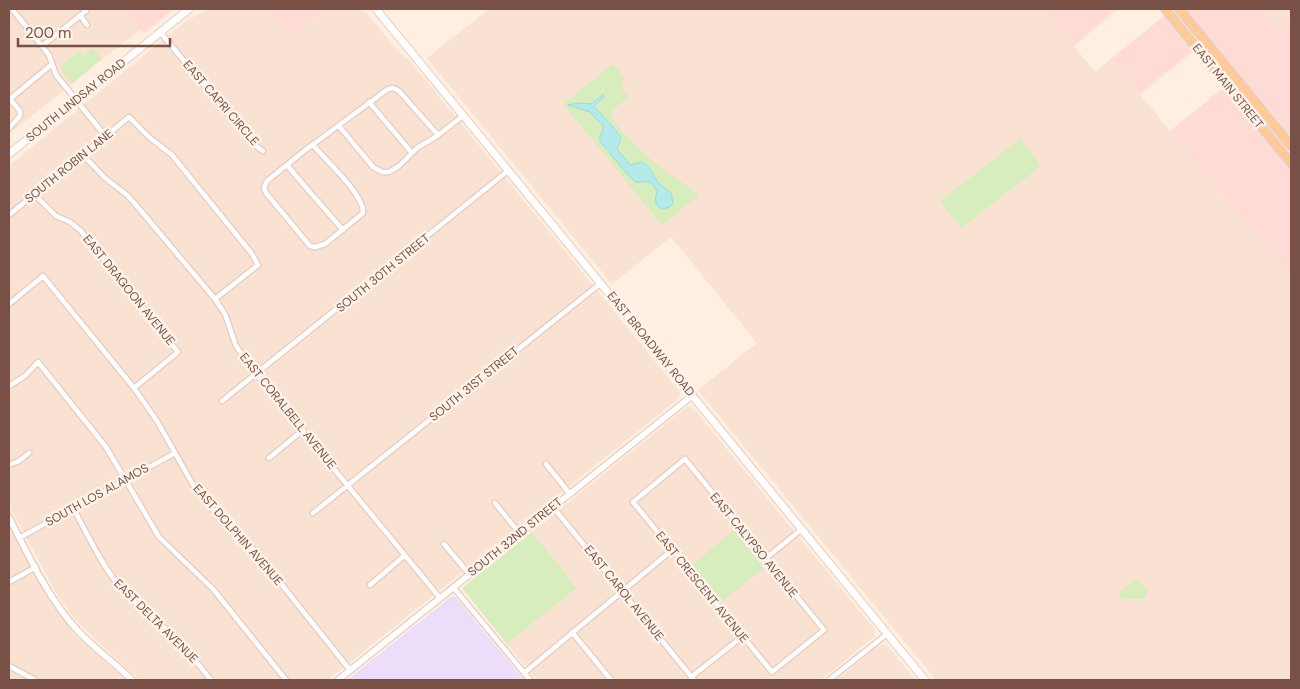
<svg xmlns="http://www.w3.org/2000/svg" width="1300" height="689" font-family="'DM Sans',sans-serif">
	<rect width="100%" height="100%" fill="#feefe1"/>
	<path fill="#f9e2d2" d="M 9,9 L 126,9 L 142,29 L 102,59 L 93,49 L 85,55 L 80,50 L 61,70 L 72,84 L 9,134 Z
		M 208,9 L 269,9 L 291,35 L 325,9 L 363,9 L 401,54 L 410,61 L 680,392 L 679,398 L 328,680 L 139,680 L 77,622 L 57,595 L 9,505 L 9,166 L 186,21 Z
		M 489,9 L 1044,9 L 1095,72 L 1111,59 L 1291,279 L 1291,680 L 936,680 L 698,390 L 757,343 L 671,237 L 612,284 L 427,58 Z
		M 1261,9 L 1291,9 L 1291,22 L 1287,17 L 1275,27 Z
		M 688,406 L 693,408 L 875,630 L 875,636 L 821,680 L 537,680 L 507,644 L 577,588 L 532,532 Z
		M 9,525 L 54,606 L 77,637 L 126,680 L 9,680 Z
		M 884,644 L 887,645 L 915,680 L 836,680 L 878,646 Z"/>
	<path fill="#ffdbd5" d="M 126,9 L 174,9 L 144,33 Z
		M 269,9 L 325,9 L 291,36 Z
		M 1044,9 L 1117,9 L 1074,46 Z
		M 1185,9 L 1261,9 L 1275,27 L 1287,17 L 1291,22 L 1291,138 Z
		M 1164,16 L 1193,51 L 1140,94 L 1111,59 Z
		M 1223,88 L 1291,171 L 1291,279 L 1170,131 Z"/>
	<path fill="#ecdefb" d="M 452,596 L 456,598 L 524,680 L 347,680 Z"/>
	<path fill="#d8edbe" d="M 93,48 L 102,59 L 72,84 L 61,70 L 63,64 L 80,50 L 85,55 Z
		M 613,64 L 625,78 L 621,83 L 622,89 L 629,97 L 611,111 C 610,127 655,163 668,173 C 678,180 690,187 699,195 L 662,225 L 563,104 Z
		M 1020,139 L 1041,166 L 961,228 L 940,201 Z
		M 735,529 L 766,566 L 721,603 L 691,566 Z
		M 532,532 L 577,588 L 507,644 L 462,588 Z
		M 1136,578 L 1148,591 L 1144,599 L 1123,599 L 1119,596 L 1120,592 Z"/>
	<path fill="#b4eaea" stroke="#99dcdd" d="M 603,95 L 604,97 L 594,106 C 599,112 620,133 621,139 L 617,149 L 630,165 L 642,162 L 649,167 L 658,183 L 671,193 L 673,203 L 670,207 L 662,209 C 654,205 655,199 657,191 C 650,178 647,183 636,182 C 630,179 606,148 600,141 L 600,136 L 604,127 L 590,112 L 568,105 L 579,103 L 591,104 Z"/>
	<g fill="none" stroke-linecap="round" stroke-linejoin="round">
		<defs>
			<path id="minor" d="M 12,9 L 49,55 L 56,75 L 106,137
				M 80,15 L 87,25
				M 160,32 L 252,143 L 263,151
				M 42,46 L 86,11 L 84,9
				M 10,99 L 52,64
				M 369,102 L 412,153
				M 339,126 L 373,167 L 382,172 L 389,172 L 399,166 L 417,148 L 437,136 L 464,115
				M 9,128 L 20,116 L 20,111 L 9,98
				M 313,145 C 325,160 365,195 363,213 L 325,244 L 315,247 L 310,246 L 266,193 L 264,187 L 267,181 L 304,151 L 388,89 L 393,88 L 399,91 L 438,135
				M 83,155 L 105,178 L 127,195 L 136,205 L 215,299 L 225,314 L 236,346 L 256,374 L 440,598
				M 287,165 C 305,187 324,208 343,230
				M 34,194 L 56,216 L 70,222 L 81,231 L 178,352 L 134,388
				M 9,215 L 129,117 L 150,138 L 172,155 L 252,254 L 258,265 L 215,299
				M 9,304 L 43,276 L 134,388 L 157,421 L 196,490 L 212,509 L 254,550 L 350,670
				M 9,386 L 25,376 L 38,362 L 106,447 L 159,537 L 213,589 L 286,680
				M 222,401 L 509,170
				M 269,458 L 303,430
				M 685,459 L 824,630 L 772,672 L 633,502 Z
				M 546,464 L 570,494
				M 9,465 L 19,461 L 29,453
				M 495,503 L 520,534
				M 553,507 L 694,680
				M 73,508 C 88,535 101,564 120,587 C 134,604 152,616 168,631 C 185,646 197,663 211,680
				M 313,513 L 601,283
				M 19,538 L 175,453
				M 444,544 L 469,574
				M 766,558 L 802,529
				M 9,582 L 36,567
				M 370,585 L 405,555
				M 453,587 L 530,680
				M 572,632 L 611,680
				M 9,666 L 35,680
				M 524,673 L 672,550
				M 691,677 L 743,636
				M 829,680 L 887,634"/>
			<path id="tertiary" d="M 9,517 C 28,555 49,600 78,631 C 95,649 115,663 132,680
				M 338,680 L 693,395"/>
			<path id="secondary" d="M 376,9 L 925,680
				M 9,154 L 189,9"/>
			<path id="primary" d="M 1165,9 L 1291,163
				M 1179,9 L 1291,146"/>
		</defs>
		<use href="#minor" stroke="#e6cbbe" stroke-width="7"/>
		<use href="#tertiary" stroke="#e6cbbe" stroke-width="8"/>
		<use href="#secondary" stroke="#ebcbbb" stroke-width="9"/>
		<use href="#primary" stroke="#d9cecb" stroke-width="10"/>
		<use href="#minor" stroke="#fff" stroke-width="4.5"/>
		<use href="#tertiary" stroke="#fff" stroke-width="5.5"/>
		<use href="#secondary" stroke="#fff" stroke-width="7"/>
		<use href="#primary" stroke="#ffca98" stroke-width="8"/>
	</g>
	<g text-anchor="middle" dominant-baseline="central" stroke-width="5" stroke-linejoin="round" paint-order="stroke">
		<g font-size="12" fill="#785045" stroke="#fff3ea">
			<text transform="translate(1228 86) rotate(51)">EAST MAIN STREET</text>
			<text transform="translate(76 100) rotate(-39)">SOUTH LINDSAY ROAD</text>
			<text transform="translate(221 103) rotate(49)">EAST CAPRI CIRCLE</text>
			<text transform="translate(69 166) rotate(-39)">SOUTH ROBIN LANE</text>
			<text transform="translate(383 273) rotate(-39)">SOUTH 30TH STREET</text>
			<text transform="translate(129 290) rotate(51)">EAST DRAGOON AVENUE</text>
			<text transform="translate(651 344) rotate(51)">EAST BROADWAY ROAD</text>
			<text transform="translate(474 384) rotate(-39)">SOUTH 31ST STREET</text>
			<text transform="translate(288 411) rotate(51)">EAST CORALBELL AVENUE</text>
			<text transform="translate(97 495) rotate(-29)">SOUTH LOS ALAMOS</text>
			<text transform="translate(238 535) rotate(49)">EAST DOLPHIN AVENUE</text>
			<text transform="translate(515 537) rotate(-39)">SOUTH 32ND STREET</text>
			<text transform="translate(754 545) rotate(51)">EAST CALYPSO AVENUE</text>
			<text transform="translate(702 587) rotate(51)">EAST CRESCENT AVENUE</text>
			<text transform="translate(624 593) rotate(51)">EAST CAROL AVENUE</text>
			<text transform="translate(156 621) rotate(45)">EAST DELTA AVENUE</text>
		</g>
	</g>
	<rect width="1300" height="689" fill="none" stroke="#785045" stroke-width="20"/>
	<path d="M18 38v8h152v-8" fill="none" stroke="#785045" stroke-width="2.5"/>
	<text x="25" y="38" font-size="15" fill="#785045" stroke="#fff3ea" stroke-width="4" paint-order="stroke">200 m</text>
</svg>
